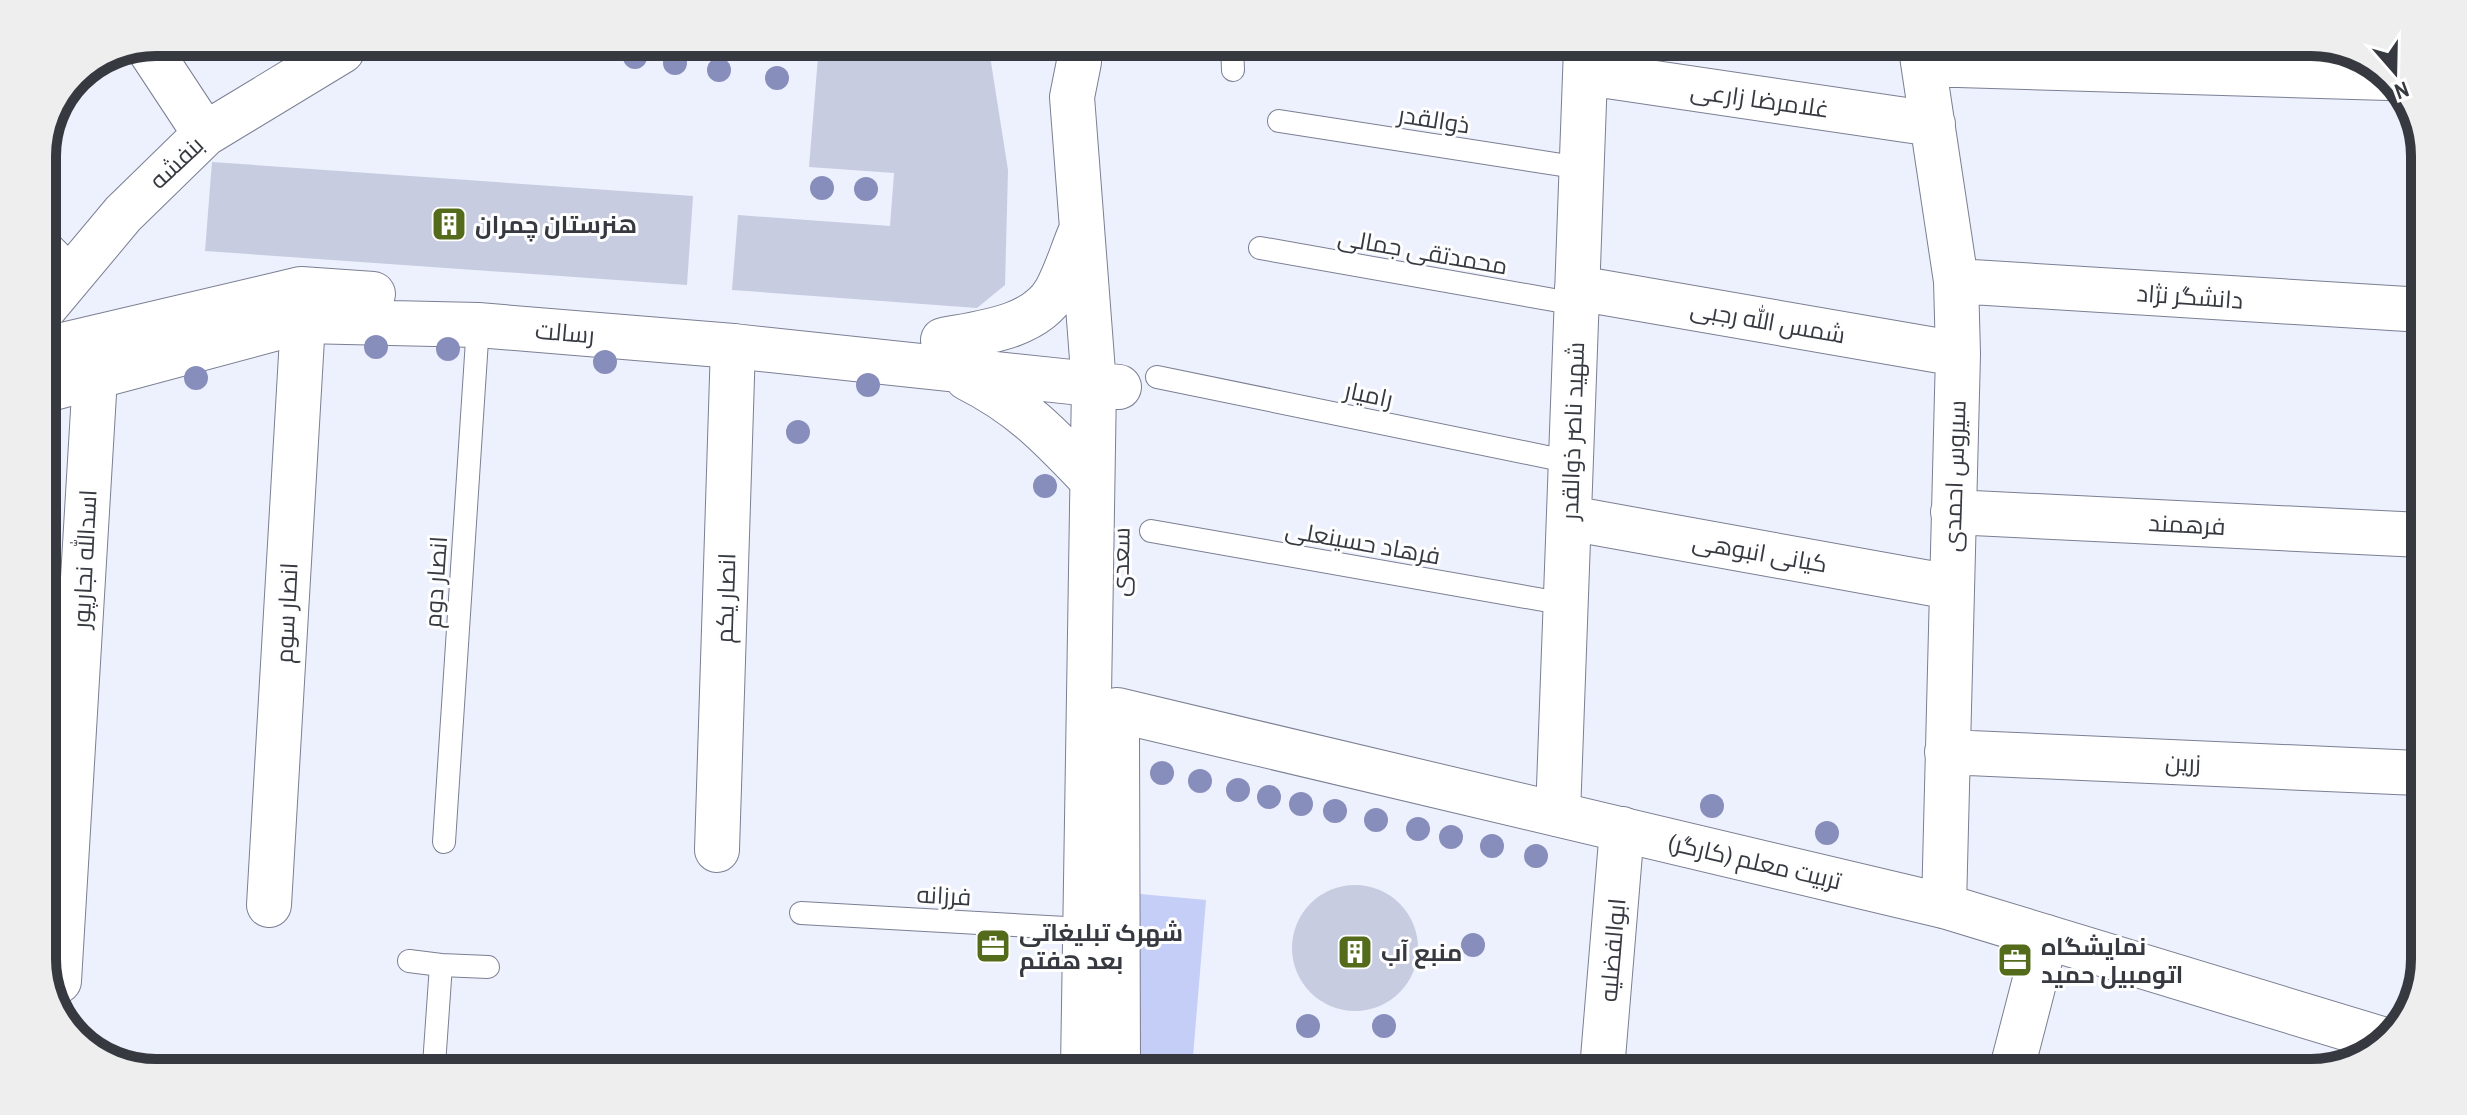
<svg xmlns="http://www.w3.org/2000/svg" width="2467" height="1115" font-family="'Archivo Narrow',Cairo,sans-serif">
	<rect width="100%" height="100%" fill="#edf0fd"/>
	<path fill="#c4cef7" d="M 1140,894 L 1206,900 L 1192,1068 L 1124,1068 Z"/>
	<path fill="#c7cce1" d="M 819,45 L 990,56 L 1008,170 L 1005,285 L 977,308 L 732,290 L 738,215 L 890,226 L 894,173 L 809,167 Z
		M 212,162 L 693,196 L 687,285 L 205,251 Z
		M1292 948a63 63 0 1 1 126 0a63 63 0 1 1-126 0Z"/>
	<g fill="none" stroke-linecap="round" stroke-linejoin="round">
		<defs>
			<path id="lane" d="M 1232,46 L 1233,70
				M 1279,121 L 1581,168
				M 1260,248 L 1576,304
				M 1157,377 L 1571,462
				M 1151,531 L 1566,604
				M 444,842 L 478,325
				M 801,913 L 1084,929
				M 409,961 L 441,965
				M 434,1065 L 441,965 L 488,967"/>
			<path id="street" d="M 147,46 L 205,134
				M 1921,49 L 1956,281 L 1958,354 L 1944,906
				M 1924,64 L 2388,78
				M 1587,73 L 1933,124
				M 42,251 L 68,277
				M 1956,281 L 2423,310
				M 1577,288 L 1958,354
				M 42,311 L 123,214 L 205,134 L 342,51
				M 1953,512 L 2421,535
				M 1569,518 L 1951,587
				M 1947,752 L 2418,773
				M 1558,814 L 1586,48
				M 717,850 L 733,346
				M 269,905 L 303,321
				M 46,978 L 59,981 L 95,377
				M 1602,1070 L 1622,829
				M 2011,1072 L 2046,937"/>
			<path id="secondary" d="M 1077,46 L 1079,62 L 1072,97 L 1094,385 L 1083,1068
				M 943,340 C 980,333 1035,328 1056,291 C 1066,273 1072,252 1080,233
				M 42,350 L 301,289 L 373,294
				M 967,378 C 1021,405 1050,436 1091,479
				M 42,391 L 303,321 L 478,325 L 733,346 L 1119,387
				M 1117,710 L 1944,906 L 2385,1040
				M 1117,739 L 1118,1068"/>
		</defs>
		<use href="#lane" stroke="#7a7f92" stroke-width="24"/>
		<use href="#street" stroke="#7a7f92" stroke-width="46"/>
		<use href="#secondary" stroke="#7a7f92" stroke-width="46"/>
		<use href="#lane" stroke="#fff" stroke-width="22"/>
		<use href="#street" stroke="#fff" stroke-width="44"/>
		<use href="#secondary" stroke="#fff" stroke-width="44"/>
	</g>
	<g fill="#888ebc">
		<circle cx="635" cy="57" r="12"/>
		<circle cx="675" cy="63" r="12"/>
		<circle cx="719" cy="70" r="12"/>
		<circle cx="777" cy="78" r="12"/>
		<circle cx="822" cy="188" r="12"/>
		<circle cx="866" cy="189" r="12"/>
		<circle cx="376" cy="347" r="12"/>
		<circle cx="448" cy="349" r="12"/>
		<circle cx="605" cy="362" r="12"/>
		<circle cx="196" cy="378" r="12"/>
		<circle cx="868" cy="385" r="12"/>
		<circle cx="798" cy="432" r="12"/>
		<circle cx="1045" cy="486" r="12"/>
		<circle cx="1162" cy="773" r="12"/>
		<circle cx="1200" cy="781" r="12"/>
		<circle cx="1238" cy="790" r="12"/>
		<circle cx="1269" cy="797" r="12"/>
		<circle cx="1301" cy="804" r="12"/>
		<circle cx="1712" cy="806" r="12"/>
		<circle cx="1335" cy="811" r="12"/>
		<circle cx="1376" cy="820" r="12"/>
		<circle cx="1418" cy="829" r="12"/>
		<circle cx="1827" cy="833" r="12"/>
		<circle cx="1451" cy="837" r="12"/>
		<circle cx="1492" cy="846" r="12"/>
		<circle cx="1536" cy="856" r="12"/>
		<circle cx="1473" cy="945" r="12"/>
		<circle cx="1308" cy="1026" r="12"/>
		<circle cx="1384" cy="1026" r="12"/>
	</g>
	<defs>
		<symbol id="building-square" viewBox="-11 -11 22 22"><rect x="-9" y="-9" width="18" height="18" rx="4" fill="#546b1b" stroke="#fefefe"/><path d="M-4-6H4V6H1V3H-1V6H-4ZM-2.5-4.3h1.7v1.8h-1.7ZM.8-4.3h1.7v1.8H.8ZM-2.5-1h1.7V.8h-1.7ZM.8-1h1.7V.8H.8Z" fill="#fff"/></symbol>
		<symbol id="office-square" viewBox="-11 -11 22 22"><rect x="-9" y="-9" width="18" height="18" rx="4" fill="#546b1b" stroke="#fefefe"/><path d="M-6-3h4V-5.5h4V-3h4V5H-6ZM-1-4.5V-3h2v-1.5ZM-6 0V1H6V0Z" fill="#fff"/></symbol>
	</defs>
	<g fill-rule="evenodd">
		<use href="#building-square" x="429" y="204" width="40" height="40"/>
		<use href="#office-square" x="973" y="926" width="40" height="40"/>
		<use href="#building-square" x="1335" y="932" width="40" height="40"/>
		<use href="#office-square" x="1995" y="940" width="40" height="40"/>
	</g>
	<g text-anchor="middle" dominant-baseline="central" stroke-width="6" stroke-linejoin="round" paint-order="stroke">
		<g font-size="24" fill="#373941" stroke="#fefefe">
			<text transform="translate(1760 99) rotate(8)">غلامرضا زارعی</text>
			<text transform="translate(1434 119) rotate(9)">ذوالقدر</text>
			<text transform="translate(176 162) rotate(-43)">بنفشه</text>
			<text transform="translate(1423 251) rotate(10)">محمدتقی جمالی</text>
			<text transform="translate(2190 296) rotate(4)">دانشگر نژاد</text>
			<text transform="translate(1768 321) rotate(10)">شمس الله رجبی</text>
			<text transform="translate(565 332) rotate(5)">رسالت</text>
			<text transform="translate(1369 394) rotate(12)">رامیار</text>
			<text transform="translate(1572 431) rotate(-88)">شهید ناصر ذوالقدر</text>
			<text transform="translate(1954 476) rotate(-88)">سیروس احمدی</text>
			<text transform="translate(2187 524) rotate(3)">فرهمند</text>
			<text transform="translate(1363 542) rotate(10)">فرهاد حسینعلی</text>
			<text transform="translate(1760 552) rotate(10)">کیانی انبوهی</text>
			<text transform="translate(84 559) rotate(-87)">اسدالله نجارپور</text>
			<text transform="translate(1120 562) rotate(-89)">سعدی</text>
			<text transform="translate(435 582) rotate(-86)">انصار دوم</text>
			<text transform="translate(725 598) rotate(-88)">انصار یکم</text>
			<text transform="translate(286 613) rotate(-87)">انصار سوم</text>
			<text transform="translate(2183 762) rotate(2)">زرین</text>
			<text transform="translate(1755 861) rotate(13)">تربیت معلم (کارگر)</text>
			<text transform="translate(944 895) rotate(3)">فرزانه</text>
			<text transform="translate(1612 950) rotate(-85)">ابوالفضلیه</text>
		</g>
		<g font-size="24" font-weight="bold" fill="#373941" stroke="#fefefe" text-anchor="start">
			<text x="475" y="224">هنرستان چمران</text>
			<text x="1019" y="932">شهرک تبلیغاتی<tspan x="1019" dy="28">بعد هفتم</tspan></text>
			<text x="2041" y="946">نمایشگاه<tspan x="2041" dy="28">اتومبیل حمید</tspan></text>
			<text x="1381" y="952">منبع آب</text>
		</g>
	</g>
	<path d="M0 0H2467V1115H0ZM156 56H2311A100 100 0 0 1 2411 156V959A100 100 0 0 1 2311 1059H156A100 100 0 0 1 56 959V156A100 100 0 0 1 156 56Z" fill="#eeeeef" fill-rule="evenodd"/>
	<path fill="none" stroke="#373941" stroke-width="10" d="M156 56H2311A100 100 0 0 1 2411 156V959A100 100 0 0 1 2311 1059H156A100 100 0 0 1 56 959V156A100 100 0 0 1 156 56Z"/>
	<g transform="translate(2395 72) rotate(160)" stroke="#fefefe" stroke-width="6" paint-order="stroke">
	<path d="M0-6L14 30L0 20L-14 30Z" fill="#373941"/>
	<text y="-12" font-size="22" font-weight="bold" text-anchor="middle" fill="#373941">N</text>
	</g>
</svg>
